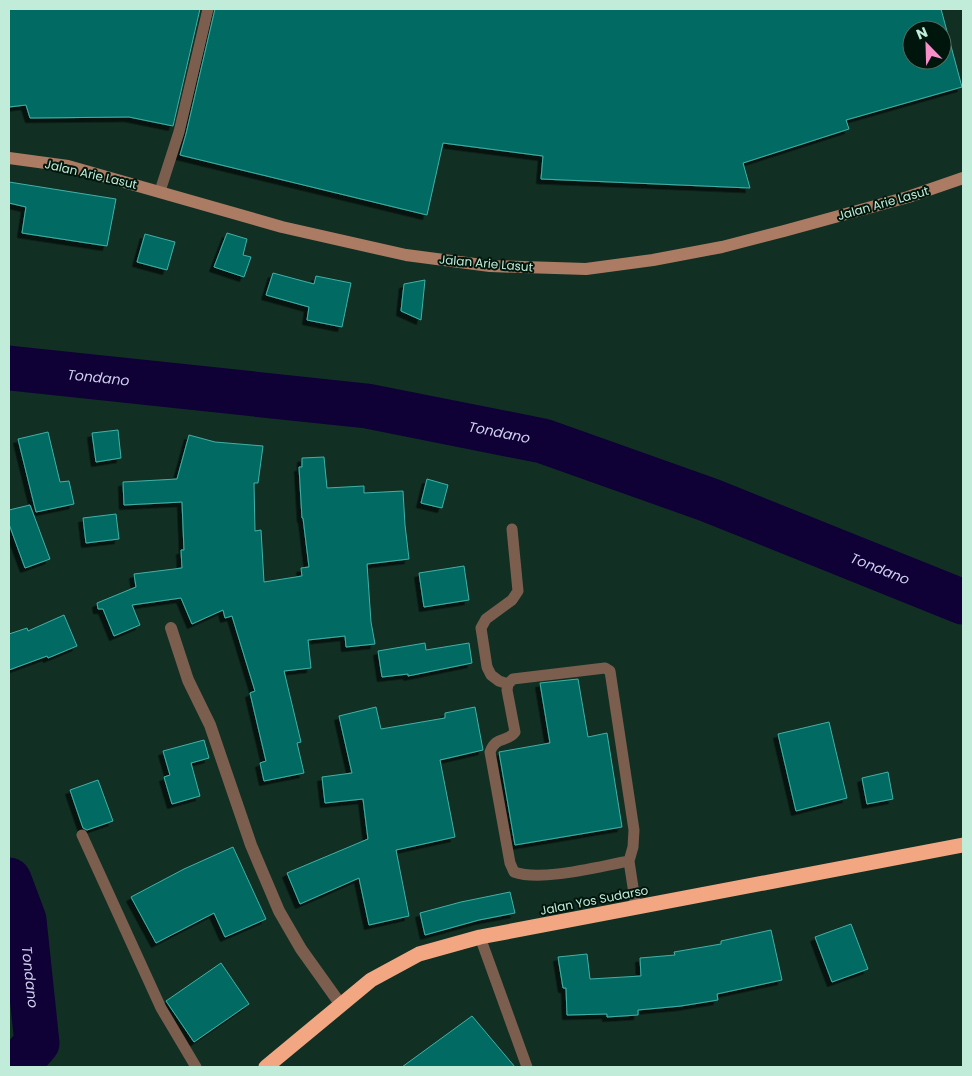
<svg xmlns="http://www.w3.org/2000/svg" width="972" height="1076" font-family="Poppins,sans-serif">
	<defs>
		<filter id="shadow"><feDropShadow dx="-4.5" dy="4.5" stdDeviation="0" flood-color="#0009"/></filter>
	</defs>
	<rect width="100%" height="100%" fill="#122f24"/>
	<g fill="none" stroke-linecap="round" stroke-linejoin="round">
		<g stroke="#0f0036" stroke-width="45">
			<path id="s1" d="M 9,368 L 367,406 L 543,441 L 709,500 L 963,602"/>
			<path id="s2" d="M 9,880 L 24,920 L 37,1043 L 16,1067"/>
		</g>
	</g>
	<path fill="#046a63" stroke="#40b1a7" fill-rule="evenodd" filter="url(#shadow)" d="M 9,9 L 200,9 L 173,126 L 129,117 L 30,118 L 26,105 L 9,107 Z
		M 215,9 L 941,9 L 962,87 L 846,120 L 849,129 L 743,163 L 750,188 L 541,179 L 543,156 L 443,143 L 427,215 L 180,155 L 186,134 ZM 912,30 L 942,30 L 942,60 L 912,60 Z
		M 9,182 L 116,199 L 107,246 L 22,233 L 26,207 L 9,203 Z
		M 227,233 L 247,239 L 243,255 L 251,257 L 244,277 L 214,267 Z
		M 145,234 L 175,242 L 167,270 L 137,262 Z
		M 273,273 L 314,284 L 316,276 L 351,283 L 342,327 L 307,320 L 309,307 L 266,295 Z
		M 425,280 L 421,320 L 401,311 L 404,284 Z
		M 118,430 L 121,458 L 96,462 L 92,433 Z
		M 48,432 L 60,482 L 69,481 L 74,504 L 36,512 L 18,439 Z
		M 189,435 L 215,442 L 263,446 L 258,483 L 254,483 L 255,531 L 261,530 L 264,582 L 302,576 L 301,568 L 309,567 L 303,518 L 302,518 L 299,467 L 302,467 L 302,458 L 324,457 L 327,488 L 364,486 L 364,493 L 403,491 L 405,525 L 409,559 L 367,564 L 371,622 L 375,644 L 346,647 L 345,636 L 308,640 L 311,668 L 284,671 L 301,742 L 297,743 L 304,773 L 264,781 L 260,763 L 266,761 L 250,693 L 255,691 L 232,616 L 225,618 L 223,610 L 192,624 L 181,598 L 132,605 L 140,625 L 114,636 L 103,609 L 98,609 L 97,603 L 136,587 L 134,574 L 182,568 L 181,550 L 184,550 L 182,502 L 124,505 L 123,482 L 177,479 Z
		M 427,479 L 448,485 L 442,508 L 421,503 Z
		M 30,505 L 50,559 L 25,568 L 9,524 L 9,510 Z
		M 116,514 L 119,539 L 86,543 L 83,518 Z
		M 464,566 L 469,600 L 424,607 L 419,573 Z
		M 64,615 L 77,646 L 48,658 L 47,656 L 9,670 L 9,634 L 27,628 L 28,631 Z
		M 425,643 L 426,650 L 469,643 L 472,663 L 408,676 L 408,674 L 382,677 L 378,651 Z
		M 578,679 L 588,737 L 607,733 L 622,827 L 515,845 L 499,752 L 550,743 L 540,683 Z
		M 376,707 L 381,729 L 445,718 L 445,713 L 475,707 L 483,750 L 440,760 L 455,837 L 396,850 L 409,916 L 369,925 L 359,878 L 300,904 L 287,873 L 368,839 L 363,799 L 325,803 L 322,777 L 352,773 L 339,716 Z
		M 829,722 L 847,798 L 796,811 L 778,734 Z
		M 204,740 L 209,758 L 191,763 L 200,796 L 172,804 L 164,777 L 170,775 L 163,751 Z
		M 888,772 L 893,799 L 867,804 L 862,778 Z
		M 98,780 L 113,821 L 87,830 L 83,828 L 70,790 Z
		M 233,847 L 266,919 L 225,937 L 214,913 L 156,943 L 131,897 L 184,869 Z
		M 510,892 L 515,913 L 479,920 L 425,935 L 420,913 L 461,902 Z
		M 851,924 L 868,969 L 832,982 L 815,937 Z
		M 771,930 L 782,980 L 717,994 L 718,1000 L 681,1006 L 638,1010 L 638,1015 L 607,1017 L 607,1014 L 567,1015 L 566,988 L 563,988 L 558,957 L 587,954 L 590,979 L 641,976 L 640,958 L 675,955 L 674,952 L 721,944 L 721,941 Z
		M 221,963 L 249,1004 L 194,1042 L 166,1001 Z
		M 472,1016 L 515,1067 L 402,1067 Z"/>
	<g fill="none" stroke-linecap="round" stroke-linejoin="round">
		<path stroke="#7c5e4f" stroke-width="11" d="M 160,191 L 179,132 L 208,9
			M 508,684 L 499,681 L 491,675 L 487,667 L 481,628 L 486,619 L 512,600 L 518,591 L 512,529
			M 82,835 L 161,1008 L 196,1067
			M 629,861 C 600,866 542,882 514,872 L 510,863 L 490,752 C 496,735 507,743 515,732 L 507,690 L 508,684 L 513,679 L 605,668 L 610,671 L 634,830 L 633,847 L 629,861 L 636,907
			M 480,937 L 527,1067"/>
		<path stroke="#7c5e4f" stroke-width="12" d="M 171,628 L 188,680 L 210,725 L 251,845 L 279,911 L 301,949 L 341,1005"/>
		<path stroke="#ac7b64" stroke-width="12" d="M 9,158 L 68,166 L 282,227 L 406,255 L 490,266 L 586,269 L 653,260 L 722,247 L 784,231 L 908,197 L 963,178"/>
		<path stroke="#f2a782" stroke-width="15" d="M 266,1067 L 371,980 L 419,954 L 480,937 L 963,845"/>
	</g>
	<g text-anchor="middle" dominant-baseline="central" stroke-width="4" stroke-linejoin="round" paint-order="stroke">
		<g font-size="12" fill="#c2ecda" stroke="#00160d">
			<text transform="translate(91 174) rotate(13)">Jalan Arie Lasut</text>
			<text transform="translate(883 203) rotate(-16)">Jalan Arie Lasut</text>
			<text transform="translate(486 263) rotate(5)">Jalan Arie Lasut</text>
			<text transform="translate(594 900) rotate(-11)">Jalan Yos Sudarso</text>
		</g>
		<g font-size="14" font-style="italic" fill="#cfcfec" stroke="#00160d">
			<text stroke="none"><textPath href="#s1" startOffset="90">Tondano</textPath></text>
			<text stroke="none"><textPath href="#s1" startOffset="495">Tondano</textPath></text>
			<text stroke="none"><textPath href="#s1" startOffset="900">Tondano</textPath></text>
			<text stroke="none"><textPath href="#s2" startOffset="100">Tondano</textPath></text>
		</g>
	</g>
	<rect width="972" height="1076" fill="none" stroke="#c2ecda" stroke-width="20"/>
	<g transform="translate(927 45) rotate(337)"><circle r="24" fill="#00160d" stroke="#4e6c5f"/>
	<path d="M0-4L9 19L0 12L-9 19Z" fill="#f98fca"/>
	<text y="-8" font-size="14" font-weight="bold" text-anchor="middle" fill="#c2ecda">N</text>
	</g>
</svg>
